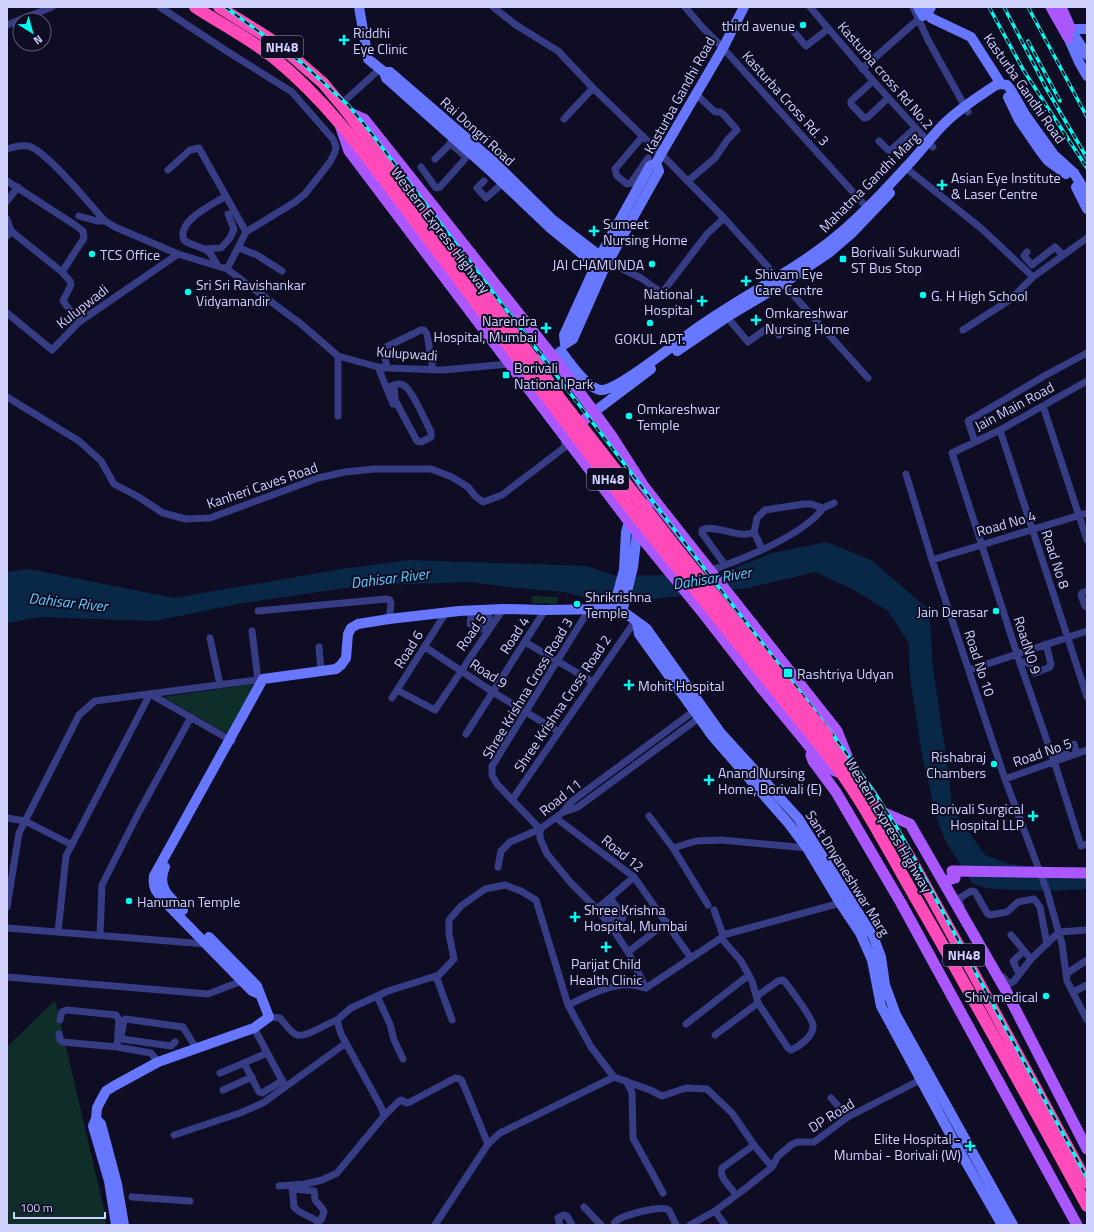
<svg xmlns="http://www.w3.org/2000/svg" width="1094" height="1232" font-family="'Titillium Web',sans-serif">
	<rect width="100%" height="100%" fill="#0e0d24"/>
	<path fill="#102e29" d="M 532,596 L 558,597 L 557,604 L 531,603 Z
		M 255,684 L 228,734 L 163,697 Z
		M 55,1000 L 104,1209 L 106,1225 L 7,1225 L 7,1047 Z"/>
	<path fill="#092847" d="M 827,542 L 871,560 L 926,607 L 931,629 L 932,661 L 948,770 L 952,806 L 968,831 L 985,855 L 1009,864 L 1041,867 L 1087,867 L 1087,889 L 1047,891 L 992,889 L 973,884 L 946,842 L 936,816 L 922,755 L 910,677 L 909,643 L 887,610 L 850,588 L 815,572 L 748,588 L 609,604 L 564,592 L 508,587 L 471,582 L 359,586 L 238,604 L 154,621 L 40,617 L 7,623 L 7,572 L 29,569 L 174,598 L 342,569 L 408,560 L 587,566 L 616,576 L 718,574 L 730,570 L 772,553 Z"/>
	<g fill="none" stroke-linecap="round" stroke-linejoin="round">
		<path stroke="#363d85" stroke-width="7" d="M 160,7 L 225,50 L 292,92 L 333,139 L 336,147 L 335,152 L 330,162 L 305,194 L 295,202 L 246,232 L 227,269
			M 493,7 L 516,25 L 558,51 L 593,88 L 661,154 L 724,218 L 868,378
			M 685,7 L 703,28 L 723,48 L 870,211
			M 810,7 L 875,83 L 933,147
			M 913,7 L 928,40 L 968,112
			M 7,25 L 52,7
			M 789,26 L 806,46 L 828,29
			M 862,69 L 921,17
			M 873,81 L 851,101 L 851,104 L 864,118 L 868,117 L 888,98
			M 341,104 L 380,69
			M 564,119 L 593,88
			M 643,136 L 615,169 L 617,176 L 627,184 L 631,183 L 648,158
			M 879,141 L 888,150 L 891,150 L 915,128
			M 7,149 C 13,147 21,145 28,146 C 45,149 91,206 105,221
			M 435,159 L 453,141
			M 421,167 L 436,188 L 440,187 L 465,159 L 464,155 L 450,143
			M 906,168 L 982,229 L 1033,277 L 1087,238
			M 168,170 L 190,150 L 199,148 L 246,232
			M 7,181 L 75,225 L 83,231 L 84,238 L 62,272 L 70,281 L 71,285 L 63,301 L 79,322
			M 484,181 L 477,188 L 486,198 L 503,183
			M 688,181 L 715,158 L 728,139 L 737,130 L 724,115 L 720,112 L 715,112 L 696,94
			M 7,201 L 18,187
			M 79,216 L 97,221 L 105,221 L 115,227 L 178,254 L 227,269 L 301,324 L 338,356 L 378,367 L 387,368 L 443,370 L 509,364
			M 7,219 L 11,231
			M 7,236 L 11,231 L 62,272
			M 239,248 L 257,255 L 282,271
			M 204,249 L 221,248 L 230,238 L 234,229 L 228,214
			M 1027,252 L 1024,256 L 1032,265 L 1055,247 L 1063,255
			M 608,262 L 641,278 L 662,293 L 707,234 L 724,218
			M 218,266 C 215,262 212,255 209,252 C 202,246 191,246 184,240 C 176,221 212,205 226,196
			M 7,313 L 52,350 L 79,322 L 178,254
			M 727,317 L 748,342 L 770,326 L 779,335
			M 963,330 L 1011,299 L 1033,277
			M 338,356 L 338,416
			M 378,367 L 393,404
			M 387,368 L 385,357 L 386,347 L 421,330 L 424,330 L 427,334 L 433,370
			M 1087,381 L 1000,430 L 952,453 L 1020,663 L 1054,761 L 1081,846 L 1087,844
			M 387,388 L 394,385 L 395,400 L 417,441 L 421,442 L 431,437 L 431,432 C 426,423 413,392 406,387 C 402,383 399,383 394,385
			M 7,397 L 79,441 L 101,461 L 114,484 L 137,496 L 163,513 L 186,519 L 210,518 L 318,478 L 345,472 L 374,469 L 431,469 L 452,477 L 468,487 L 475,496 L 483,502 L 502,495 L 565,447 L 564,437
			M 1043,406 L 1087,540
			M 1000,430 L 1087,697
			M 975,442 L 968,421 L 1046,375 L 1087,353
			M 906,474 L 932,560 L 1005,779 L 1047,891 L 1062,944 L 1067,981 L 1087,1020
			M 821,509 L 834,503
			M 754,532 L 762,549
			M 932,560 L 1087,513
			M 709,571 C 743,559 795,539 819,513 L 821,511 L 820,507 L 811,504 L 804,504 L 765,510 L 757,518 L 754,532 C 740,540 714,523 702,530 L 702,533 L 725,565
			M 1087,591 L 1082,593 L 1081,595 L 1085,606 L 1087,607
			M 258,611 L 386,599 L 390,600 L 391,604 L 389,619
			M 470,624 L 472,611
			M 481,629 L 489,617 L 488,614 L 482,614
			M 252,631 L 258,680
			M 210,638 L 220,685
			M 525,642 L 593,682
			M 319,647 L 321,671
			M 425,647 L 493,692 L 559,732
			M 1020,663 L 1029,661 L 1033,672 L 1035,673 L 1050,667 L 1051,664 L 1046,644
			M 969,670 L 1087,631
			M 397,690 L 435,710 L 503,609
			M 392,698 L 445,614
			M 466,734 L 545,610
			M 1074,744 L 1077,754
			M 1057,750 L 1059,756 L 1067,754
			M 1005,779 L 1087,750
			M 512,800 L 635,621
			M 564,812 L 578,807 L 703,715
			M 649,816 L 673,848 L 708,905
			M 7,818 L 25,821 L 72,845
			M 556,818 L 634,877 L 691,958
			M 540,829 L 497,784 L 492,775 L 492,766 L 590,608
			M 540,829 L 540,838 L 547,854 L 571,883 L 597,909 L 613,929 L 628,952 L 646,988
			M 673,848 L 696,841 L 722,840 L 808,848
			M 498,867 L 501,851 L 510,842 L 540,829 L 562,813 L 572,801 L 698,708
			M 606,905 L 611,901 L 613,902 L 623,916 L 623,918 L 611,926
			M 961,906 L 958,899 L 971,891 L 975,892 L 987,913 L 990,915 L 1007,912 L 1018,902 L 1034,899 L 1040,907 L 1047,944
			M 7,907 L 19,833 L 79,715 L 95,701 L 263,679
			M 597,909 L 634,877
			M 714,910 L 723,935 L 844,902
			M 611,916 L 617,923
			M 7,928 L 206,944
			M 58,932 L 66,856 L 150,694 L 232,741
			M 100,935 L 102,885 L 139,812 L 191,717
			M 1011,935 L 1031,959
			M 628,952 L 667,922
			M 1020,973 L 1017,970 L 1013,961 L 1024,951
			M 1066,974 L 1087,960
			M 436,976 L 452,1020
			M 7,977 L 208,994 L 242,981 L 245,979
			M 1003,977 L 1009,984 L 1014,981 L 1031,959 L 1059,932 L 1087,930
			M 1073,992 L 1087,985
			M 377,996 L 390,1024 L 394,1040 L 403,1059
			M 568,1005 C 585,997 611,983 631,985 C 636,985 641,987 646,988 L 721,938 L 741,961 L 752,981 L 758,1003 L 788,1048 L 791,1050 C 800,1046 814,1036 813,1025 C 811,1015 792,992 786,983 L 783,980 L 778,981 L 757,996
			M 269,1017 L 280,1018 C 284,1023 291,1033 297,1035 C 306,1038 327,1023 337,1020
			M 60,1020 L 62,1012 L 67,1010 L 116,1015 L 119,1020 L 117,1047
			M 686,1024 L 749,975
			M 254,1028 L 284,1084
			M 59,1034 L 60,1040 L 63,1042 L 117,1047 L 151,1053 L 158,1062
			M 715,1035 L 758,1003
			M 175,1042 L 171,1046 L 122,1039 L 121,1036 L 124,1020 L 126,1019 L 183,1027 L 196,1048
			M 267,1053 L 244,1063 L 259,1092 L 262,1093 L 282,1081
			M 220,1073 L 244,1063
			M 626,1081 L 632,1092 L 633,1138 L 663,1193
			M 223,1090 L 252,1077
			M 831,1098 L 848,1117
			M 384,1116 L 381,1107 L 341,1034 L 337,1020 L 351,1008 L 388,991 L 439,975 L 454,959 L 449,934 L 449,920 L 461,906 L 485,889 L 505,885 L 521,891 L 536,900 L 568,1005 L 591,1047 L 614,1077
			M 174,1135 L 240,1113 L 263,1103 L 346,1043
			M 292,1185 L 294,1207 C 301,1215 309,1215 317,1221 L 321,1220 L 324,1212 L 322,1208 L 315,1200 L 314,1191 L 292,1189
			M 279,1186 L 305,1184 L 322,1180 L 337,1173 L 384,1116 L 398,1102 L 401,1100 L 407,1103 L 410,1102 L 455,1078 L 460,1079 L 462,1081 L 488,1144
			M 733,1191 C 728,1184 719,1177 722,1168 L 754,1145
			M 132,1197 L 190,1201
			M 584,1207 L 601,1225
			M 715,1211 L 725,1225
			M 435,1225 L 488,1144 L 500,1133 L 614,1077 L 650,1090 L 662,1096 L 686,1088 L 707,1089 L 732,1113 L 754,1145 L 772,1167
			M 560,1225 L 558,1218 L 564,1215 L 567,1216 L 572,1225
			M 614,1225 L 615,1222 C 622,1215 660,1205 669,1210 L 676,1225
			M 690,1225 L 715,1211 L 742,1191 L 772,1167 L 778,1156 L 791,1145 L 797,1142 L 814,1142 L 848,1117 L 924,1078"/>
		<path stroke="#6777ff" stroke-width="10" d="M 359,7 L 368,59 L 384,72 L 390,72 L 493,161 L 553,220 L 608,262
			M 918,7 L 923,16 L 927,13 L 931,7
			M 927,13 L 931,18 L 971,37 L 1001,84 L 1007,85 L 1011,90 L 1026,116 L 1054,155 L 1074,173 L 1087,194
			M 1071,29 L 1068,37 L 1079,62 L 1087,76
			M 1071,29 L 1087,29
			M 1072,32 L 1087,55
			M 384,72 L 386,78 L 486,167 L 549,227 L 603,271
			M 1008,97 L 1019,120 L 1041,152 L 1048,161 L 1066,174
			M 1076,187 L 1087,209
			M 565,344 L 573,339 L 603,271 L 659,171 L 656,163 L 661,154 L 723,48 L 744,7
			M 565,344 L 564,335 L 600,256 L 650,166 L 656,163
			M 561,351 C 569,362 588,390 602,390 C 617,390 675,344 690,333 C 740,296 799,270 846,228 C 866,210 886,189 905,168 C 920,153 932,135 947,121 C 962,107 979,96 996,85 L 1001,84
			M 677,351 L 727,317 L 784,283 L 830,252 L 852,233 L 890,193
			M 528,361 L 553,357 L 560,352
			M 594,412 L 651,369
			M 613,610 L 624,570 L 626,532 L 629,522 L 654,499
			M 622,612 L 633,567 L 637,533 L 642,530
			M 637,623 L 639,634 L 713,737 L 789,824 L 807,848 L 840,903 L 860,933 L 872,960 L 881,1006 L 955,1143 L 1002,1225
			M 165,867 C 156,887 169,897 183,910
			M 259,994 L 252,991 L 242,981 L 166,903 C 158,893 152,890 154,876 L 263,679 L 336,669 L 341,665 L 346,658 L 348,634 L 351,628 L 358,624 L 389,619 L 459,611 L 503,609 L 545,610 L 607,609 L 622,612 L 628,615 L 646,628 L 720,732 L 798,818 L 873,936 L 881,957 L 885,985 L 896,1015 L 1013,1225
			M 96,1119 L 101,1124 L 117,1184 L 124,1225
			M 116,1225 L 109,1181 L 93,1126 L 96,1119 L 97,1108 L 100,1102 L 106,1091 L 114,1086 L 158,1062 L 254,1028 L 269,1017 L 257,986 L 209,937"/>
		<path stroke="#aa57ff" stroke-width="11" d="M 1051,7 L 1068,37
			M 1061,7 L 1070,28
			M 348,112 L 364,119 L 558,363 L 611,435 L 643,485 L 663,511 L 837,731 L 849,761
			M 340,125 L 349,151 L 636,531 L 703,613 L 763,690 L 819,758 L 833,770 L 841,773
			M 573,429 L 594,412
			M 811,755 L 813,761 L 836,792 L 901,903 L 1077,1225
			M 882,812 L 910,824 L 1005,989 L 1087,1149
			M 944,881 L 955,878"/>
		<path stroke="#ff4bb9" stroke-width="12" d="M 195,7 C 221,24 250,39 274,58 C 327,101 366,155 406,209
			M 219,7 L 267,37 L 284,49 L 323,83 L 344,108 L 416,203
			M 827,735 L 870,793 L 910,858 L 968,963 L 1087,1183
			M 819,744 C 858,790 885,845 915,897 C 974,999 1031,1103 1087,1206"/>
		<defs>
			<path id="rail" d="M 225,7 L 302,63 L 349,106 L 368,129 C 480,276 592,422 704,568 C 770,655 841,738 899,831 L 1087,1178
				M 989,7 L 1024,71 L 1087,168
				M 1004,7 L 1046,88 L 1087,158
				M 1028,7 L 1087,117
				M 1028,41 L 1060,101"/>
		</defs>
		<use href="#rail" stroke="#00fbf3" stroke-width="3.5"/>
		<use href="#rail" stroke="#0e0d24" stroke-width="2" stroke-dasharray="6" stroke-linecap="butt"/>
		<path stroke="#aa57ff" stroke-width="11" d="M 952,871 L 1087,873"/>
		<path stroke="#ff4bb9" stroke-width="12" d="M 416,203 L 534,360 L 561,400 L 681,554 L 827,735
			M 406,209 L 629,507 L 819,744"/>
	</g>
	<g fill="#00fbf3" stroke="#0e0d24" stroke-width="1.5">
		<circle cx="803" cy="25" r="4"/>
		<path d="M342 34h4v4h4v4h-4v4h-4v-4h-4v-4h4z"/>
		<path d="M940 179h4v4h4v4h-4v4h-4v-4h-4v-4h4z"/>
		<path d="M592 225h4v4h4v4h-4v4h-4v-4h-4v-4h4z"/>
		<circle cx="92" cy="254" r="4"/>
		<rect x="839" y="255" width="8" height="8" rx="2"/>
		<circle cx="652" cy="264" r="4"/>
		<path d="M744 275h4v4h4v4h-4v4h-4v-4h-4v-4h4z"/>
		<circle cx="188" cy="292" r="4"/>
		<circle cx="923" cy="295" r="4"/>
		<path d="M700 295h4v4h4v4h-4v4h-4v-4h-4v-4h4z"/>
		<path d="M754 314h4v4h4v4h-4v4h-4v-4h-4v-4h4z"/>
		<circle cx="650" cy="323" r="4"/>
		<path d="M544 322h4v4h4v4h-4v4h-4v-4h-4v-4h4z"/>
		<rect x="502" y="371" width="8" height="8" rx="2"/>
		<circle cx="629" cy="416" r="4"/>
		<circle cx="577" cy="604" r="4"/>
		<circle cx="996" cy="611" r="4"/>
		<rect x="783" y="668" width="10" height="10" rx="2"/>
		<path d="M627 679h4v4h4v4h-4v4h-4v-4h-4v-4h4z"/>
		<circle cx="994" cy="764" r="4"/>
		<path d="M707 774h4v4h4v4h-4v4h-4v-4h-4v-4h4z"/>
		<path d="M1031 810h4v4h4v4h-4v4h-4v-4h-4v-4h4z"/>
		<circle cx="129" cy="901" r="4"/>
		<path d="M573 911h4v4h4v4h-4v4h-4v-4h-4v-4h4z"/>
		<path d="M604 941h4v4h4v4h-4v4h-4v-4h-4v-4h4z"/>
		<circle cx="1046" cy="996" r="4"/>
		<path d="M968 1140h4v4h4v4h-4v4h-4v-4h-4v-4h4z"/>
	</g>
	<g text-anchor="middle" dominant-baseline="central" stroke-width="4" stroke-linejoin="round" paint-order="stroke">
		<g fill="#0e0d24" stroke="#9696bd" stroke-width="1">
			<rect x="261" y="36" width="42" height="22" rx="3"/>
			<rect x="587" y="468" width="42" height="22" rx="3"/>
			<rect x="943" y="944" width="42" height="22" rx="3"/>
		</g>
		<g font-size="13" font-weight="bold" fill="#d0d1ff">
			<text x="282" y="47">NH48</text>
			<text x="608" y="479">NH48</text>
			<text x="964" y="955">NH48</text>
		</g>
		<g font-size="14" fill="#d0d1ff" stroke="#0e0d24" text-anchor="start">
			<text x="795" y="25" text-anchor="end">third avenue</text>
			<text x="353" y="32">Riddhi<tspan x="353" dy="16">Eye Clinic</tspan></text>
			<text x="951" y="177">Asian Eye Institute<tspan x="951" dy="16">&amp; Laser Centre</tspan></text>
			<text x="603" y="223">Sumeet<tspan x="603" dy="16">Nursing Home</tspan></text>
			<text x="851" y="251">Borivali Sukurwadi<tspan x="851" dy="16">ST Bus Stop</tspan></text>
			<text x="100" y="254">TCS Office</text>
			<text x="644" y="264" text-anchor="end">JAI CHAMUNDA</text>
			<text x="755" y="273">Shivam Eye<tspan x="755" dy="16">Care Centre</tspan></text>
			<text x="196" y="284">Sri Sri Ravishankar<tspan x="196" dy="16">Vidyamandir</tspan></text>
			<text x="693" y="293" text-anchor="end">National<tspan x="693" dy="16">Hospital</tspan></text>
			<text x="931" y="295">G. H High School</text>
			<text x="765" y="312">Omkareshwar<tspan x="765" dy="16">Nursing Home</tspan></text>
			<text x="537" y="320" text-anchor="end">Narendra<tspan x="537" dy="16">Hospital, Mumbai</tspan></text>
			<text x="650" y="338" text-anchor="middle">GOKUL APT.</text>
			<text x="514" y="367">Borivali<tspan x="514" dy="16">National Park</tspan></text>
			<text x="637" y="408">Omkareshwar<tspan x="637" dy="16">Temple</tspan></text>
			<text x="585" y="596">Shrikrishna<tspan x="585" dy="16">Temple</tspan></text>
			<text x="988" y="611" text-anchor="end">Jain Derasar</text>
			<text x="797" y="673">Rashtriya Udyan</text>
			<text x="638" y="685">Mohit Hospital</text>
			<text x="986" y="756" text-anchor="end">Rishabraj<tspan x="986" dy="16">Chambers</tspan></text>
			<text x="718" y="772">Anand Nursing<tspan x="718" dy="16">Home, Borivali (E)</tspan></text>
			<text x="1024" y="808" text-anchor="end">Borivali Surgical<tspan x="1024" dy="16">Hospital LLP</tspan></text>
			<text x="137" y="901">Hanuman Temple</text>
			<text x="584" y="909">Shree Krishna<tspan x="584" dy="16">Hospital, Mumbai</tspan></text>
			<text x="606" y="963" text-anchor="middle">Parijat Child<tspan x="606" dy="16">Health Clinic</tspan></text>
			<text x="1038" y="996" text-anchor="end">Shiv medical</text>
			<text x="961" y="1138" text-anchor="end">Elite Hospital -<tspan x="961" dy="16">Mumbai - Borivali (W)</tspan></text>
		</g>
		<g font-size="14" fill="#d0d1ff" stroke="#0e0d24">
			<text transform="translate(886 75) rotate(49)">Kasturba cross Rd No.2</text>
			<text transform="translate(1025 88) rotate(55)">Kasturba Gandhi Road</text>
			<text transform="translate(679 95) rotate(-61)">Kasturba Gandhi Road</text>
			<text transform="translate(786 98) rotate(48)">Kasturba Cross Rd. 3</text>
			<text transform="translate(478 131) rotate(42)">Rai Dongri Road</text>
			<text transform="translate(869 182) rotate(-45)">Mahatma Gandhi Marg</text>
			<text transform="translate(441 230) rotate(53)">Western Express Highway</text>
			<text transform="translate(82 306) rotate(-38)">Kulupwadi</text>
			<text transform="translate(407 353) rotate(4)">Kulupwadi</text>
			<text transform="translate(1014 406) rotate(-28)">Jain Main Road</text>
			<text transform="translate(262 485) rotate(-19)">Kanheri Caves Road</text>
			<text transform="translate(1006 523) rotate(-16)">Road No 4</text>
			<text transform="translate(1056 559) rotate(72)">Road No 8</text>
			<text transform="translate(471 632) rotate(-55)">Road 5</text>
			<text transform="translate(514 635) rotate(-57)">Road 4</text>
			<text transform="translate(1028 645) rotate(72)">RoadNO 9</text>
			<text transform="translate(408 649) rotate(-58)">Road 6</text>
			<text transform="translate(980 663) rotate(72)">Road No 10</text>
			<text transform="translate(489 673) rotate(33)">Road 9</text>
			<text transform="translate(527 688) rotate(-59)">Shree Krishna Cross Road 3</text>
			<text transform="translate(562 703) rotate(-56)">Shree Krishna Cross Road 2</text>
			<text transform="translate(1042 752) rotate(-19)">Road No 5</text>
			<text transform="translate(560 797) rotate(-39)">Road 11</text>
			<text transform="translate(889 825) rotate(59)">Western Express Highway</text>
			<text transform="translate(623 853) rotate(39)">Road 12</text>
			<text transform="translate(848 873) rotate(58)">Sant Dnyaneshwar Marg</text>
			<text transform="translate(831 1115) rotate(-32)">DP Road</text>
		</g>
		<g font-size="15" font-style="italic" fill="#5ecaff" stroke="#0e0d24">
			<text transform="translate(390 578) rotate(-7)">Dahisar River</text>
			<text transform="translate(712 578) rotate(-9)">Dahisar River</text>
			<text transform="translate(68 602) rotate(6)">Dahisar River</text>
		</g>
	</g>
	<rect width="1094" height="1232" fill="none" stroke="#d0d1ff" stroke-width="16"/>
	<g transform="translate(32 32) rotate(143)"><circle r="19" fill="#0e0d24" stroke="#5c5b7c"/>
	<path d="M0-3L7 15L0 10L-7 15Z" fill="#00fbf3"/>
	<text y="-6" font-size="11" font-weight="bold" text-anchor="middle" fill="#d0d1ff">N</text>
	</g>
	<path d="M14 1212v6h91v-6" fill="none" stroke="#d0d1ff" stroke-width="2"/>
	<text x="20" y="1212" font-size="12" fill="#d0d1ff" stroke="#0e0d24" stroke-width="3" paint-order="stroke">100 m</text>
</svg>
